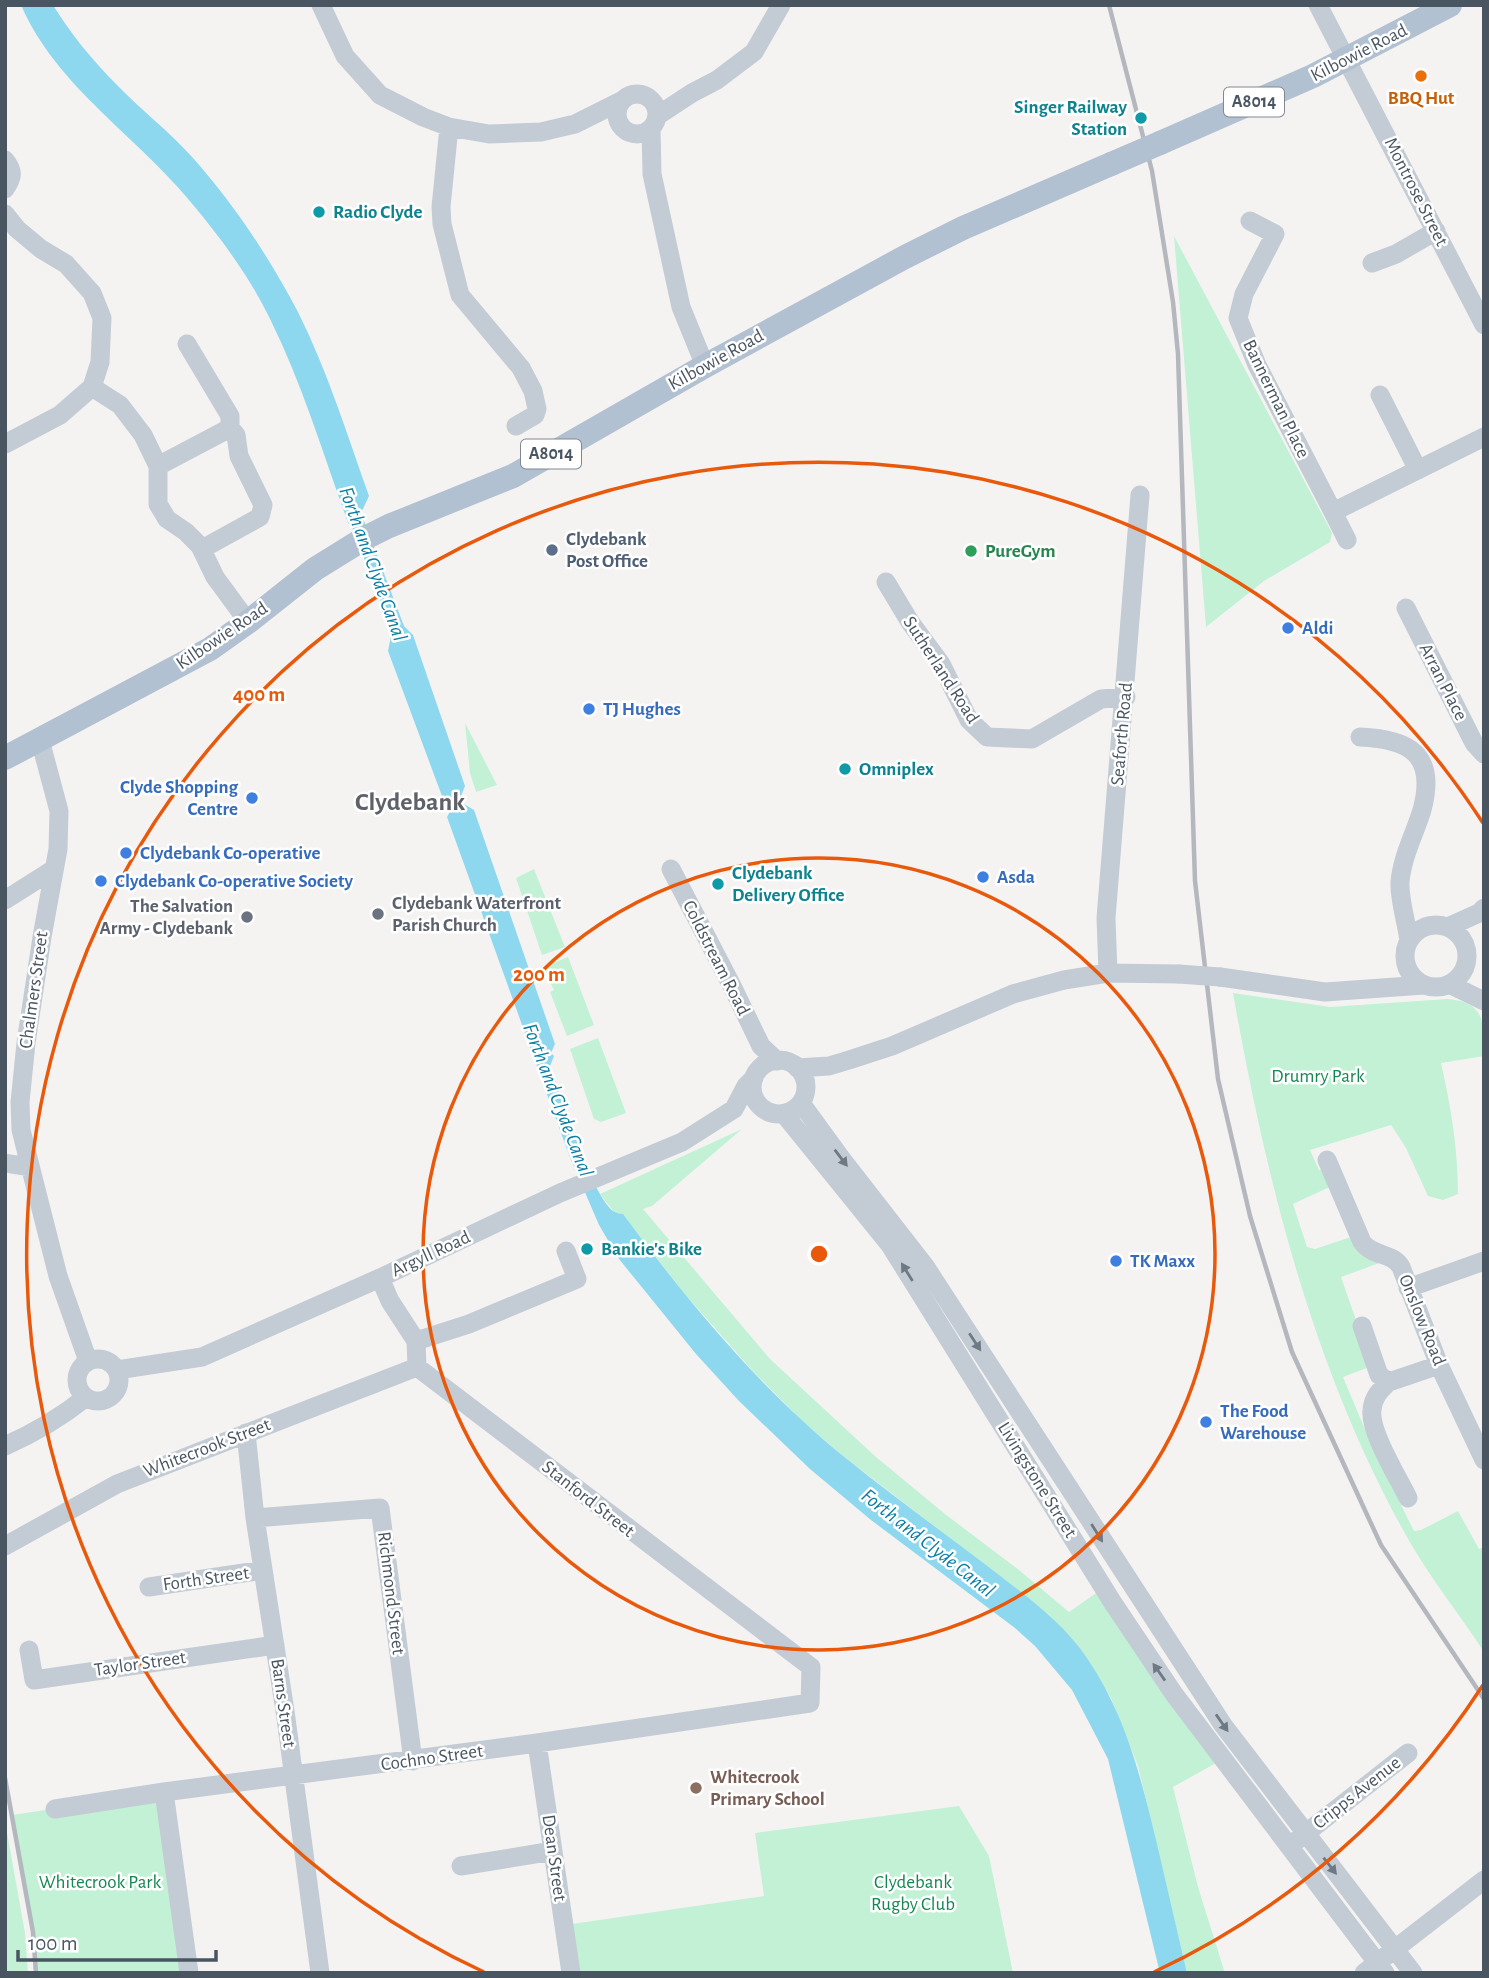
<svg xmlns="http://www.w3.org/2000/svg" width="1489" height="1978" font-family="'Alegreya Sans',sans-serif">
	<rect width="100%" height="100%" fill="#f5f3f2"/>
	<path fill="#c2f1d6" d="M 1174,236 L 1332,533 L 1330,542 L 1264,581 L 1206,627 Z
		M 465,723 L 497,785 L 476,792 L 470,773 Z
		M 534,869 L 565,947 L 542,955 L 516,878 Z
		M 568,957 L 594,1025 L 567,1036 L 550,992 L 554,990 L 543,967 Z
		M 1233,993 L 1330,1007 L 1447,999 C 1486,1002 1484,1023 1484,1056 L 1441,1063 C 1451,1107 1458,1149 1458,1194 L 1443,1200 L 1428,1196 L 1406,1148 L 1391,1125 L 1310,1150 L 1319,1170 L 1327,1169 L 1334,1185 L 1293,1204 L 1307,1247 L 1315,1249 L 1354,1236 L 1385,1261 L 1341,1277 L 1372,1366 L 1343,1377 L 1372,1446 L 1414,1531 L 1421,1530 L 1458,1511 L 1479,1549 L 1484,1547 L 1484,1652 C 1459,1613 1429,1577 1407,1537 C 1313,1370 1266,1180 1233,993 Z
		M 598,1038 L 626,1113 L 601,1122 L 594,1119 L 570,1049 Z
		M 742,1129 L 652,1206 L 643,1209 L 770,1359 L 876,1457 L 945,1514 L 1019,1570 L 1069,1612 L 1099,1591 L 1216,1763 L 1173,1787 L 1198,1887 L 1225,1973 L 1187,1973 L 1138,1766 L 1111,1698 L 1087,1658 L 1054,1620 L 1023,1594 L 847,1459 L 804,1423 L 752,1370 L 684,1293 L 623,1215 L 614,1212 L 600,1194 Z
		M 164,1792 L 189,1973 L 36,1973 L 33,1932 L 12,1815 Z
		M 959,1806 L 989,1856 L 1013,1973 L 579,1973 L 572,1924 L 764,1896 L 755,1833 Z
		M 5,1821 L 25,1933 L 28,1973 L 5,1973 Z"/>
	<path fill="#8ed8ef" d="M 21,5 L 53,5 C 71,34 92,60 116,84 C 141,110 169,131 193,158 C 234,204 269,257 298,312 C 327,370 347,434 369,496 L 361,513 L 404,626 L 413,635 L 465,786 L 461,796 L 464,804 L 474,810 L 555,1044 L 551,1053 L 554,1056 L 550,1066 C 562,1097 590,1192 613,1211 C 616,1213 620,1214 623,1214 C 689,1303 761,1390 847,1459 C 893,1496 940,1530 986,1565 C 1022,1593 1061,1620 1087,1658 C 1126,1715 1141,1778 1157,1844 C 1167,1887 1177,1930 1187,1973 L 1160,1973 L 1108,1759 L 1072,1690 L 1035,1646 L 1015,1628 L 871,1520 L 810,1469 L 739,1401 L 696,1354 L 619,1259 L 599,1225 L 569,1155 L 447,817 L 452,808 L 449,800 L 442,796 L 388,651 L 392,631 L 352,527 L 349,525 C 324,457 303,386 271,321 C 251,279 223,241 194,206 C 139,137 57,88 21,5 Z"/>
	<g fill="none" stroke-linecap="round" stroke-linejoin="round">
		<path stroke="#c3ccd4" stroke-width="19" d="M 321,5 L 345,56 L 380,95 L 423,117 L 449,127 L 489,134 L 541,132 L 575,124 L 621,101
			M 1318,5 L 1484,325
			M617 114a20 20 0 1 1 40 0a20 20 0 1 1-40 0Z
			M 657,116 L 692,93 L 717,80 L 754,52 L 781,5
			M 449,127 L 441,207 L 442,224 L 460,295 L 521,368 L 533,391 L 537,409 L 535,415 L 516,426
			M 651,128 L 652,174 L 681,307 L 705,366
			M 5,160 C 14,171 13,177 5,189
			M 5,214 L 17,229 L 41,249 L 66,264 L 92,293 L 102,318 L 100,362 L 92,387 L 60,415 L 5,444
			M 1250,221 L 1275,234 L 1244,294 L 1238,318 L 1257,365 L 1333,512 L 1484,437
			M 1372,263 L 1396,254 L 1436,231
			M 92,387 L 120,405 L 143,435 L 158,466 L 158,504 L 167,519 L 186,532 L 200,546 L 215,577 L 248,622
			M 1380,395 L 1418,470
			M 158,466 L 230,428 L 230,416 L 187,344
			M 1333,512 L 1347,540
			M 202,549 L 260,517 L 263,505 L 239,456 L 236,435 L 230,428
			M 886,582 L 910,622 L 941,664 L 969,720 L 987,737 L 1032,739 L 1101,699 L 1126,697
			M 1406,608 L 1474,743 L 1484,754
			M 1360,737 C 1409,739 1437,754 1422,810 C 1415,833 1402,857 1400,882 C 1399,900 1407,923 1409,941
			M 40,740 L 59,811 L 58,849 L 42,937 L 26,1043 L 20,1102 L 21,1130 L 58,1276 L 88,1361
			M 671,869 L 732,986 L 761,1046 L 777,1061
			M 5,900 L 54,869
			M1405 956a31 31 0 1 1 62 0a31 31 0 1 1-62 0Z
			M 1448,927 L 1479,913 L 1484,908
			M 1108,973 L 1106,918 L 1140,495
			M 1220,977 L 1325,992 L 1424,985
			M 1451,985 L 1484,1001
			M752 1087a27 27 0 1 1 54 0a27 27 0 1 1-54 0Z
			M 797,1068 L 829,1066 L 849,1060 L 892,1046 L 1013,994 L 1064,980 L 1108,973 L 1179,974
			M 801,1103 L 841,1158 L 925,1266 L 1223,1725 L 1413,1973
			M 784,1114 L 890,1245 L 1113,1603 L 1174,1694 L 1385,1973
			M 1327,1160 L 1362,1242 C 1373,1257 1392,1252 1401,1267 L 1439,1365 L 1484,1460
			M 5,1163 L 29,1167
			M 1408,1288 L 1484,1261
			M 1362,1326 L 1379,1375 L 1389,1382 L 1439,1365
			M 416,1341 L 469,1324 L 577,1279 L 566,1251
			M77 1380a21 21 0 1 1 42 0a21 21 0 1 1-42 0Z
			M 117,1370 L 202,1357 L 380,1278 L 560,1193 L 682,1142 L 734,1109 L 746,1086 L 754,1078
			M 1389,1382 C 1380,1390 1373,1397 1372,1410 C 1369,1431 1398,1477 1408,1498
			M 246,1433 L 255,1518 L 285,1711 L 320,1973
			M 5,1446 C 34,1433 60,1418 85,1398
			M 255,1518 L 380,1508 L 413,1761
			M 5,1546 L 117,1484 L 417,1367
			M 149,1587 L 263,1570
			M 29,1650 L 34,1680 L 275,1645
			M 537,1743 L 571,1973
			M 164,1792 L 189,1973
			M 55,1809 L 164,1792 L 537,1743 L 810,1703 L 811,1667 L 417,1367 L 416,1341 L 390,1301 L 380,1278
			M 1296,1841 L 1408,1753
			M 461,1866 L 553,1851
			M 1364,1973 L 1484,1880"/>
		<path stroke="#b2c1d1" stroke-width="24" d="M 1160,143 L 1313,76 L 1450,5
			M 5,758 L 210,649 L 248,622 L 315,569 L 365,538 L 389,526 L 513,476 L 705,366 L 905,257 L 963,228 L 1111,164"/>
		<path stroke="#b4b7bd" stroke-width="4.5" d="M 1109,5 L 1152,171 L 1173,302 L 1178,354 L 1195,881 L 1218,1079 L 1250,1216 L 1292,1352 L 1381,1545 L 1484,1699
			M 5,1778 L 33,1932 L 36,1973"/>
		<path stroke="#c3ccd4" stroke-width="19" d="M 1179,974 L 1220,977"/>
		<path stroke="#b2c1d1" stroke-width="24" d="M 1111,164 L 1160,143"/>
	</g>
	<defs><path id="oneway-solid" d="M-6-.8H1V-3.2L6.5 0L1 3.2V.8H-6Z" transform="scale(1.75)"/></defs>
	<g fill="#6e7984">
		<use href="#oneway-solid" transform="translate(841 1158) rotate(53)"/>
		<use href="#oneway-solid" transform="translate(907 1272) rotate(-122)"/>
		<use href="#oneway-solid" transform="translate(975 1342) rotate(57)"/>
		<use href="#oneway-solid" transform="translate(1097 1533) rotate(58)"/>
		<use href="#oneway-solid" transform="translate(1159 1672) rotate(-125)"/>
		<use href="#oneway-solid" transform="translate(1222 1723) rotate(55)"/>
		<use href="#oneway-solid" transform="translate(1330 1866) rotate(52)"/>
	</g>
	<g fill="none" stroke="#e8590c" stroke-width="3.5">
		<circle cx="819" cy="1254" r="396"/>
		<path d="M1483 1685A792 792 0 0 1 1154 1972M484 1972A792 792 0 1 1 1483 823"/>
	</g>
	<circle fill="#e8710a" stroke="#fff" stroke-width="2.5" cx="1421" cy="76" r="7"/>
	<g fill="#0f9aa8" stroke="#fff" stroke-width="2.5">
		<circle cx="1141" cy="118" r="7"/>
		<circle cx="319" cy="212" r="7"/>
		<circle cx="845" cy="769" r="7"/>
		<circle cx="718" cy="884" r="7"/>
		<circle cx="587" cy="1249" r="7"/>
	</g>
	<circle fill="#5c6f8a" stroke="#fff" stroke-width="2.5" cx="552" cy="550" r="7"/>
	<circle fill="#2e9e5b" stroke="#fff" stroke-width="2.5" cx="971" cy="551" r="7"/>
	<g fill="#3f7fe0" stroke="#fff" stroke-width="2.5">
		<circle cx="1288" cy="628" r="7"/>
		<circle cx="589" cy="709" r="7"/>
		<circle cx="252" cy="798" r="7"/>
		<circle cx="126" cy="853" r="7"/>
		<circle cx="983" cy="877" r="7"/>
		<circle cx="101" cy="881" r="7"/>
		<circle cx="1116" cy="1261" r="7"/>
		<circle cx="1206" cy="1422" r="7"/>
	</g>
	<g fill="#6b7280" stroke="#fff" stroke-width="2.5">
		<circle cx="378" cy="914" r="7"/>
		<circle cx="247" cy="917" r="7"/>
	</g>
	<circle fill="#8d6e63" stroke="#fff" stroke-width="2.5" cx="696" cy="1788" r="7"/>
	<g text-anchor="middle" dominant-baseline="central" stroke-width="5" stroke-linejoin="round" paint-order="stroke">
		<g fill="#fff" stroke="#808890" stroke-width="2">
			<rect x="1224" y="87.5" width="60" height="29" rx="5"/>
			<rect x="521" y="439.5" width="60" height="29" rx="5"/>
		</g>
		<g font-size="18" font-weight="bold" fill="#495561">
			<text x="1254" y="102">A8014</text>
			<text x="551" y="454">A8014</text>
		</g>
		<g font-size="19" fill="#495561" stroke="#fff">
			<text transform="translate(1359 53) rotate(-27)">Kilbowie Road</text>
			<text transform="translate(1416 192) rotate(63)">Montrose Street</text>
			<text transform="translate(716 360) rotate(-29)">Kilbowie Road</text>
			<text transform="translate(1276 399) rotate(64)">Bannerman Place</text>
			<text transform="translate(222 636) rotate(-34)">Kilbowie Road</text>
			<text transform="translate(941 670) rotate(57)">Sutherland Road</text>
			<text transform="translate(1443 682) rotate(63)">Arran Place</text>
			<text transform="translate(1122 734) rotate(-85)">Seaforth Road</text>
			<text transform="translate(716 958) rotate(63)">Coldstream Road</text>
			<text transform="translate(34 990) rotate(-82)">Chalmers Street</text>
			<text transform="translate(431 1254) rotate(-25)">Argyll Road</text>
			<text transform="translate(1422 1320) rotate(68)">Onslow Road</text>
			<text transform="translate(207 1448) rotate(-21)">Whitecrook Street</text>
			<text transform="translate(1037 1480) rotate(58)">Livingstone Street</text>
			<text transform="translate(588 1499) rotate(38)">Stanford Street</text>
			<text transform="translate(206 1579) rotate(-8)">Forth Street</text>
			<text transform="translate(391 1593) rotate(83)">Richmond Street</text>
			<text transform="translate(140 1664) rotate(-8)">Taylor Street</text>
			<text transform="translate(283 1703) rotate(82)">Barns Street</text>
			<text transform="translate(432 1758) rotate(-8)">Cochno Street</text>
			<text transform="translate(1357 1793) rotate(-38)">Cripps Avenue</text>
			<text transform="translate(554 1858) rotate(82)">Dean Street</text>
		</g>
		<g font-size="19" font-weight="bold" fill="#c56008" stroke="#fff">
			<text x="1421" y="98">BBQ Hut</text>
		</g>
		<g font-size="19" font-weight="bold" fill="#0d838f" stroke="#fff" text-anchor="start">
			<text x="1127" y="107" text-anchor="end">Singer Railway<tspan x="1127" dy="22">Station</tspan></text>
			<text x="333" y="212">Radio Clyde</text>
			<text x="859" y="769">Omniplex</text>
			<text x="732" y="873">Clydebank<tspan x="732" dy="22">Delivery Office</tspan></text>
			<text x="601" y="1249">Bankie's Bike</text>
		</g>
		<g font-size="19" font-weight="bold" fill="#4e5e75" stroke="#fff" text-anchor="start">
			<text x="566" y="539">Clydebank<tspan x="566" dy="22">Post Office</tspan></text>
		</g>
		<g font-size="19" font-weight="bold" fill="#27864d" stroke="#fff" text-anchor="start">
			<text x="985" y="551">PureGym</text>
		</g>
		<g font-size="19" font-weight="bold" fill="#366cbe" stroke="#fff" text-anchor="start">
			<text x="1302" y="628">Aldi</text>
			<text x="603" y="709">TJ Hughes</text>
			<text x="238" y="787" text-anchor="end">Clyde Shopping<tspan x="238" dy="22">Centre</tspan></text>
			<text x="140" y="853">Clydebank Co-operative</text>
			<text x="997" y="877">Asda</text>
			<text x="115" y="881">Clydebank Co-operative Society</text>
			<text x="1130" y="1261">TK Maxx</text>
			<text x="1220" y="1411">The Food<tspan x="1220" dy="22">Warehouse</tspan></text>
		</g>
		<g font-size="19" font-weight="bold" fill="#5b616d" stroke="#fff" text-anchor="start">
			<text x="392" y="903">Clydebank Waterfront<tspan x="392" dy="22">Parish Church</tspan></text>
			<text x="233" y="906" text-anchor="end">The Salvation<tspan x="233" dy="22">Army - Clydebank</tspan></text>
		</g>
		<g font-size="19" fill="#158752" stroke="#fff">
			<text x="1318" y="1076">Drumry Park</text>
			<text x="100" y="1882">Whitecrook Park</text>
			<text x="913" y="1882">Clydebank<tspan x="913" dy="22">Rugby Club</tspan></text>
		</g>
		<g font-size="19" font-weight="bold" fill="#785e54" stroke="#fff" text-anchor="start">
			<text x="710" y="1777">Whitecrook<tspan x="710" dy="22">Primary School</tspan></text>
		</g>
		<g font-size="21" font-style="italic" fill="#0a7ea4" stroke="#fff">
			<text transform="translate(373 564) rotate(70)">Forth and Clyde Canal</text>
			<text transform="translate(558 1100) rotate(69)">Forth and Clyde Canal</text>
			<text transform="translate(928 1543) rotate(38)">Forth and Clyde Canal</text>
		</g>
		<g font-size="26" font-weight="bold" fill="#5e6268" stroke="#fff">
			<text x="410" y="802">Clydebank</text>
		</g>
	</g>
	<circle cx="819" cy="1254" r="10" fill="#e8590c" stroke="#fff" stroke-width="3.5"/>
	<g font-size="21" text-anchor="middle" font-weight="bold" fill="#e8590c" stroke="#fff" stroke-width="5" stroke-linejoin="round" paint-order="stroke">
		<text x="259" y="701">400 m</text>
		<text x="539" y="981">200 m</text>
	</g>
	<rect width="1489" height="1978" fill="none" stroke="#495561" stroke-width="14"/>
	<path d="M18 1950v10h198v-10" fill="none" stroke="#495561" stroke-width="3.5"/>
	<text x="28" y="1950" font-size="21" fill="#495561" stroke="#ffffff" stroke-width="5" paint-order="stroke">100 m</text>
</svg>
